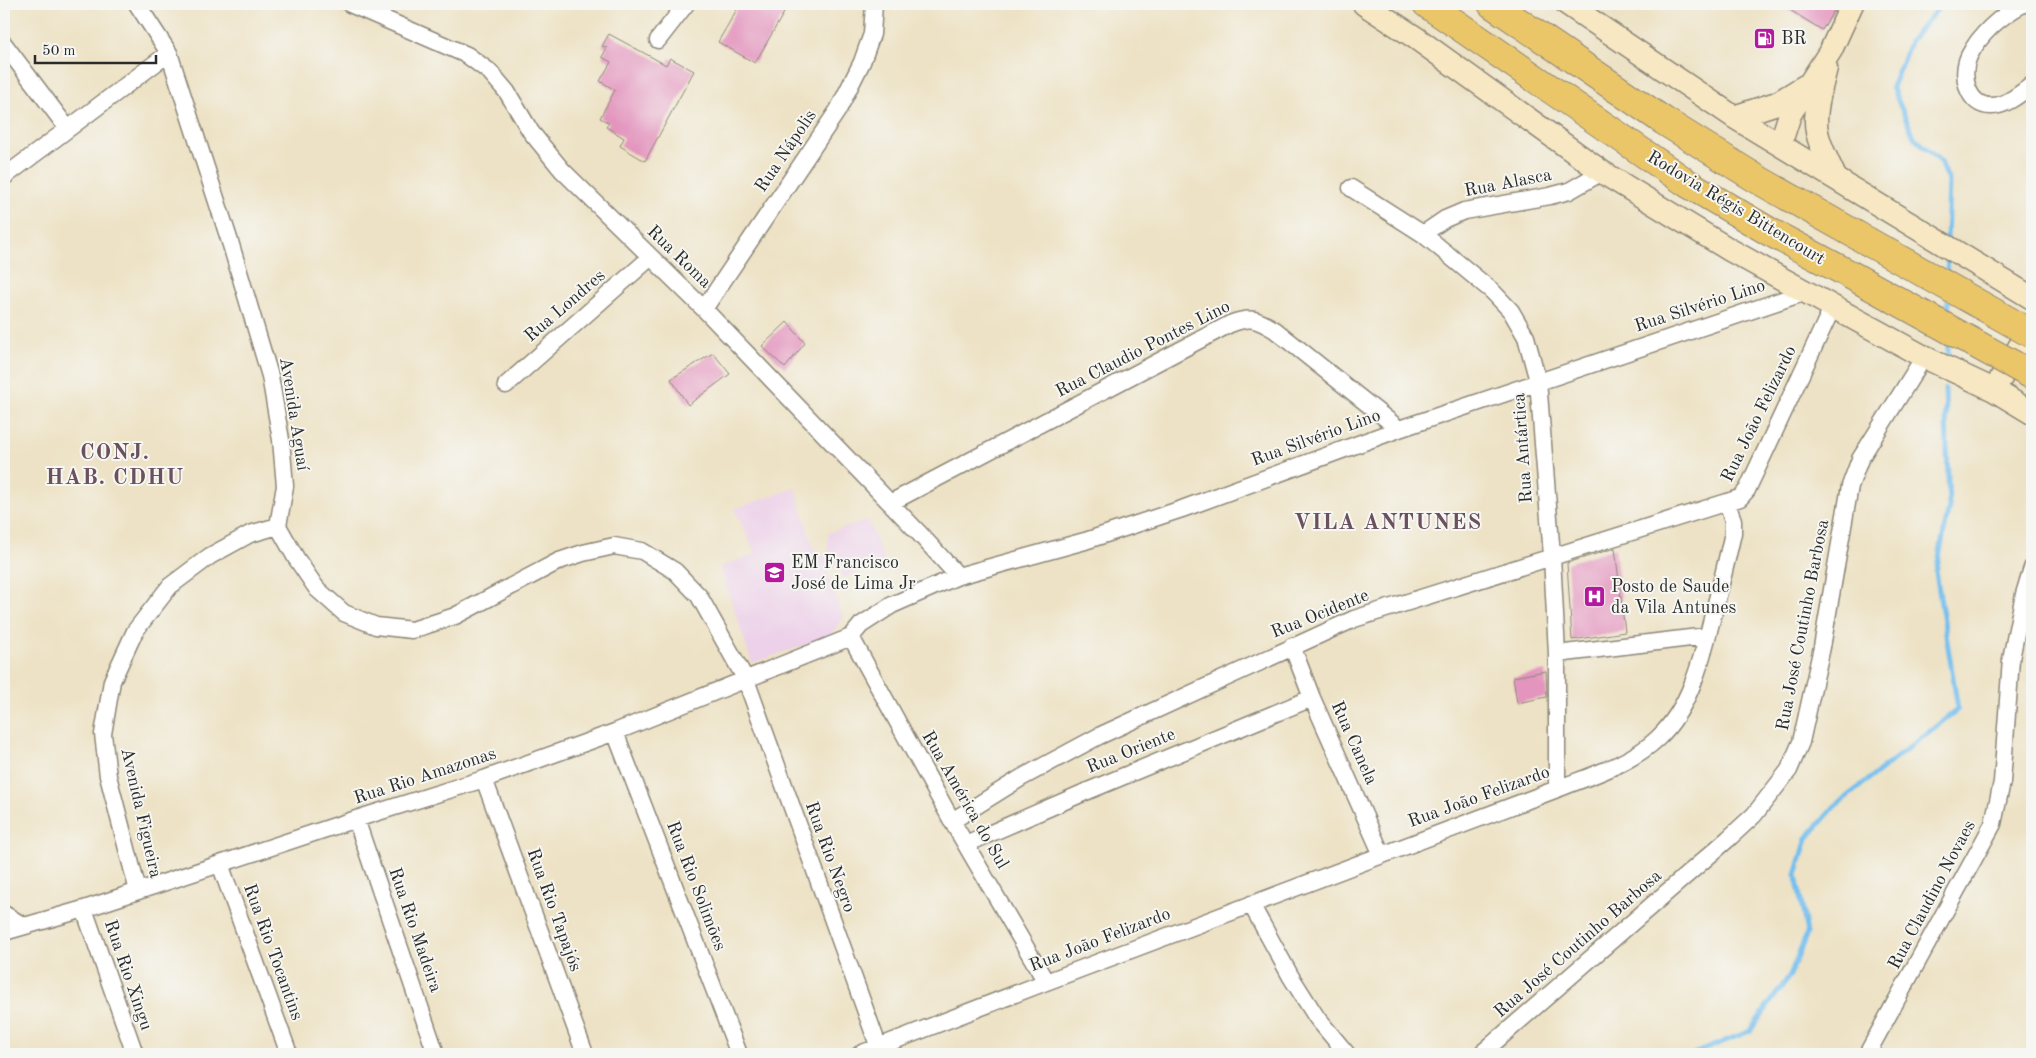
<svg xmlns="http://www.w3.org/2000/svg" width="2036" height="1058" font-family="'Old Standard TT',serif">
	<rect width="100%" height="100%" fill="#f6f6f2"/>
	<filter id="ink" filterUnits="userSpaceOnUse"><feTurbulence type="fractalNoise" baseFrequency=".02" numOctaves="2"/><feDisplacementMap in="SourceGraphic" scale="10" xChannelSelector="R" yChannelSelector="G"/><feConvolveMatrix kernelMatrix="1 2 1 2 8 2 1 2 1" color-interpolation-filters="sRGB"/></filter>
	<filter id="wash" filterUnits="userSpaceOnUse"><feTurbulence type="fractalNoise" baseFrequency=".0096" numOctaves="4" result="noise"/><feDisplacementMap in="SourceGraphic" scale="20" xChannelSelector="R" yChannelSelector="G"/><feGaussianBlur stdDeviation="1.12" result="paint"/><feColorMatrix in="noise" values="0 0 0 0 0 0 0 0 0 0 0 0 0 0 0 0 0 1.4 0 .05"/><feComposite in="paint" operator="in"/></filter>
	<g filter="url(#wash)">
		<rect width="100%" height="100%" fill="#ede2c5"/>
		<path fill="#edd0e9" d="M 795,488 L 817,559 L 828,553 L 828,533 L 868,520 L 884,561 L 843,578 L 839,565 L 826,568 L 843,618 L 830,636 L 752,663 L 720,567 L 756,554 L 734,509 Z"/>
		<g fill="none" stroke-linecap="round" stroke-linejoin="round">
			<path stroke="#74bfee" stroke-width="5" d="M 1942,4 L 1911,40 L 1892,87 L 1914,137 L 1941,162 L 1949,182 L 1947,240
				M 1947,253 L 1948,277
				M 1948,296 L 1948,320
				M 1948,338 L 1948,355
				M 1693,1054 L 1750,1031 L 1790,975 L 1807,933 L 1796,875 L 1807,838 L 1835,806 L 1958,709 L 1936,572 L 1949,507 L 1945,389"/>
		</g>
		<g id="blocks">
			<path fill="#e395be" d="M 740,4 L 789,4 L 755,63 L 718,42 Z
				M 1780,4 L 1838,4 L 1822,30 Z
				M 609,34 L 666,65 L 670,58 L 694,71 L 645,161 L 620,146 L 624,138 L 606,127 L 609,123 L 600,118 L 615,90 L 600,81 L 611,62 L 602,57 L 607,48 L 602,46 Z
				M 787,322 L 805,343 L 785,368 L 762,346 Z
				M 713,353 L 730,374 L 688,405 L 671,379 Z
				M 1615,548 L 1625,632 L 1572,640 L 1567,563 Z
				M 1546,671 L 1547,697 L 1517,703 L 1513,677 Z"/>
		</g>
	</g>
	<g filter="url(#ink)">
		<use href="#blocks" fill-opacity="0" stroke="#8c8678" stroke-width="1"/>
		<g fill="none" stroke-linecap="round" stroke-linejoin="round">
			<defs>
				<path id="street" d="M 137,4 L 169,53 L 231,245 L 270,376 L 281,440 L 285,486 L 278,526 L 296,558 L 317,589 L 344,613 L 376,626 L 412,630 L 455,616 L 559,561 L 583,553 L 614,546 L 642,551 L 675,571 L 699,596 L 746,680 L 879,1048
					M 350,4 L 467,55 L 490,72 L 507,92 L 531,132 L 562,170 L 704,309 L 918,532 L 958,576
					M 2023,4 C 2001,16 1981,32 1969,56 C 1960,74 1967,107 1992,106 C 2006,106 2021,93 2032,85
					M 658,40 L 686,4
					M 4,44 L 68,129
					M 4,177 L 169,53
					M 1351,188 L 1423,234 L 1492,291 L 1511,311 L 1526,337 L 1538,381 L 1552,556 L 1557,654 L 1557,789
					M 1423,234 L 1445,219 L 1464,211 L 1550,196 L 1569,191 L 1602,172
					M 704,309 L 838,110 L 862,62 L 872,34 L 874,4
					M 506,385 L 651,257
					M 890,503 L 1230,324 C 1251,316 1257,319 1275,330 L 1399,429
					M 851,637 L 952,821 L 1046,982
					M 1292,646 L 1312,698 L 1382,855
					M 1557,654 L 1707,636
					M 615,732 L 739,1054
					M 484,779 L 585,1054
					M 356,819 L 436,1054
					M 952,821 L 1021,778 L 1099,736 L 1354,619 L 1740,498 L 1747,490 L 1833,306
					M 966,844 L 1083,793 L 1312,698
					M 220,864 L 289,1054
					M 138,891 L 108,776 L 103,734 L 112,681 L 135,631 L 170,586 L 210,556 L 250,534 L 278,526
					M 1251,904 L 1291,977 L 1317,1018 L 1347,1054
					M 84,909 L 135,1054
					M 4,914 L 24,926
					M 4,932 L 84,909 L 356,819 L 484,779 L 615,732 L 851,637 L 861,625 L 892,605 L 958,576 L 1085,541 L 1182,509 L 1399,429 L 1806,292
					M 860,1054 L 1046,982 L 1557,789 C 1590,776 1631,764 1658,738 C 1692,706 1703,654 1714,611 C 1721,585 1727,559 1733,533 L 1733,520 L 1727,504
					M 1481,1054 L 1728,839 L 1754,815 L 1789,770 L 1801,742 L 1822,647 L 1850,486 L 1860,459 L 1924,357
					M 1867,1054 L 1993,824 L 2002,782 L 2011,659 L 2024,594 L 2032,568"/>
				<path id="secondary" d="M 1364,4 L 1416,38 L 1602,172 L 1730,250 L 1806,292 L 1924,357 L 1994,390 L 2032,413
					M 1567,4 L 1734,117 L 2032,298
					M 1826,68 C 1822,85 1816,103 1816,122 C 1816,140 1828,161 1835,177
					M 1734,117 L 1777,103 L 1805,86
					M 1780,145 L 1790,114 L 1831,50 L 1852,4
					M 2001,378 L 2032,325"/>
				<path id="highway" d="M 1427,4 L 1687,183 L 1770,232 L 1849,274
					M 1492,4 L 1664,121 L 1757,179 L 1867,241"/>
			</defs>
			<use href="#street" stroke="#8c8678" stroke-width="19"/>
			<use href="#secondary" stroke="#8c8678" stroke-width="25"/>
			<use href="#highway" stroke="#8c8678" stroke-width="30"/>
			<use href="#street" stroke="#fff" stroke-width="16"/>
			<use href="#secondary" stroke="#f7e8c3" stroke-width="22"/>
			<use href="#highway" stroke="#ebc669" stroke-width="28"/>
			<defs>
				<path id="highway-bridge" d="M 1867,241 L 2032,334
					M 1849,274 L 2032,375"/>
			</defs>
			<use href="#highway-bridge" stroke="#8c8678" stroke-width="30" stroke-linecap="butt"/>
			<use href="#highway-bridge" stroke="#ebc669" stroke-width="28"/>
		</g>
	</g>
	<defs>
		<symbol id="fuel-square" viewBox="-11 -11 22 22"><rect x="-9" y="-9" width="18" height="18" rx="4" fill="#b5179e" stroke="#f6f6f2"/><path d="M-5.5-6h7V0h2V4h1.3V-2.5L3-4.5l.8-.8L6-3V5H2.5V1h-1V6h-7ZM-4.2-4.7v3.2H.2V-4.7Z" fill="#fff"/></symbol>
		<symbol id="school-square" viewBox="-11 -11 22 22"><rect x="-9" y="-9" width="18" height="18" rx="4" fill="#b5179e" stroke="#f6f6f2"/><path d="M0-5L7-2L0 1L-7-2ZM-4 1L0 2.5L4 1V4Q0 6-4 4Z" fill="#fff"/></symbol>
		<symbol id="hospital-square" viewBox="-11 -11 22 22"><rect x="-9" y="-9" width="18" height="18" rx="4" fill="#b5179e" stroke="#f6f6f2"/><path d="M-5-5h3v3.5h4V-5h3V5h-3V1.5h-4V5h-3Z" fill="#fff"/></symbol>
	</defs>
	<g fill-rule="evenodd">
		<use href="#fuel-square" x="1752" y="26" width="25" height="25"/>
		<use href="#school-square" x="762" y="560" width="25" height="25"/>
		<use href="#hospital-square" x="1582" y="584" width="25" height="25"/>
	</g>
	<g text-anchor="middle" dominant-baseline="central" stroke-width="4" stroke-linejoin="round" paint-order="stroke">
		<g font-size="18" fill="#2b2b2b" stroke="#f6f6f2" text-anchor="start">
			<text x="1781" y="39">BR</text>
			<text x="791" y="563">EM Francisco<tspan x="791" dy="21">José de Lima Jr</tspan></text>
			<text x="1611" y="587">Posto de Saude<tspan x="1611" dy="21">da Vila Antunes</tspan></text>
		</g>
		<g font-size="18" fill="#2b2b2b" stroke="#f6f6f2">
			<text transform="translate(786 151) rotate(-56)">Rua Nápolis</text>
			<text transform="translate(1508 183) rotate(-11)">Rua Alasca</text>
			<text transform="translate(1736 208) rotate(31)">Rodovia Régis Bittencourt</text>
			<text transform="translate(679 257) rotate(44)">Rua Roma</text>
			<text transform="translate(565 306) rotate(-41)">Rua Londres</text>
			<text transform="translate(1700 306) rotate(-18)">Rua Silvério Lino</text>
			<text transform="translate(1143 349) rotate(-27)">Rua Claudio Pontes Lino</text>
			<text transform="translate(294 414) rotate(81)">Avenida Aguaí</text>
			<text transform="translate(1759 414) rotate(-64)">Rua João Felizardo</text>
			<text transform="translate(1316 438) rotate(-20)">Rua Silvério Lino</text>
			<text transform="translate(1523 448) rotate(-94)">Rua Antártica</text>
			<text transform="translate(1320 614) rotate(-22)">Rua Ocidente</text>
			<text transform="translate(1803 625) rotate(-79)">Rua José Coutinho Barbosa</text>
			<text transform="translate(1354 743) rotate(66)">Rua Canela</text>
			<text transform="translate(1131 751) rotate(-22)">Rua Oriente</text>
			<text transform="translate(425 776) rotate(-18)">Rua Rio Amazonas</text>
			<text transform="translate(1479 797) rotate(-20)">Rua João Felizardo</text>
			<text transform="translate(965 800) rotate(60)">Rua América do Sul</text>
			<text transform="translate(141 813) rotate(77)">Avenida Figueira</text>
			<text transform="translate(830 857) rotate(70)">Rua Rio Negro</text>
			<text transform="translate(696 886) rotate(69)">Rua Rio Solimões</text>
			<text transform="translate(1932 895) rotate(-62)">Rua Claudino Novaes</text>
			<text transform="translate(554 910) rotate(70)">Rua Rio Tapajós</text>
			<text transform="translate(415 930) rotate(71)">Rua Rio Madeira</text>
			<text transform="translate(1100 940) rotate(-21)">Rua João Felizardo</text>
			<text transform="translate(1578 944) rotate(-41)">Rua José Coutinho Barbosa</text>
			<text transform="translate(273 952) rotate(70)">Rua Rio Tocantins</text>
			<text transform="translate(128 975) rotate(71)">Rua Rio Xingu</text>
		</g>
		<g font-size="22" font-weight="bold" letter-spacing="1" fill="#6b505e" stroke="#f6f6f2">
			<text x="115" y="453">CONJ.<tspan x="115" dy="25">HAB. CDHU</tspan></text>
			<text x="1388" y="523">VILA ANTUNES</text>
		</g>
	</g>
	<rect width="2036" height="1058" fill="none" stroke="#f6f6f2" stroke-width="20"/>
	<path d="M35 55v8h121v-8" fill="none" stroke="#2b2b2b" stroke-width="2.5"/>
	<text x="42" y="55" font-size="15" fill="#2b2b2b" stroke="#f6f6f2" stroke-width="4" paint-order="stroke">50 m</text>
</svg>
